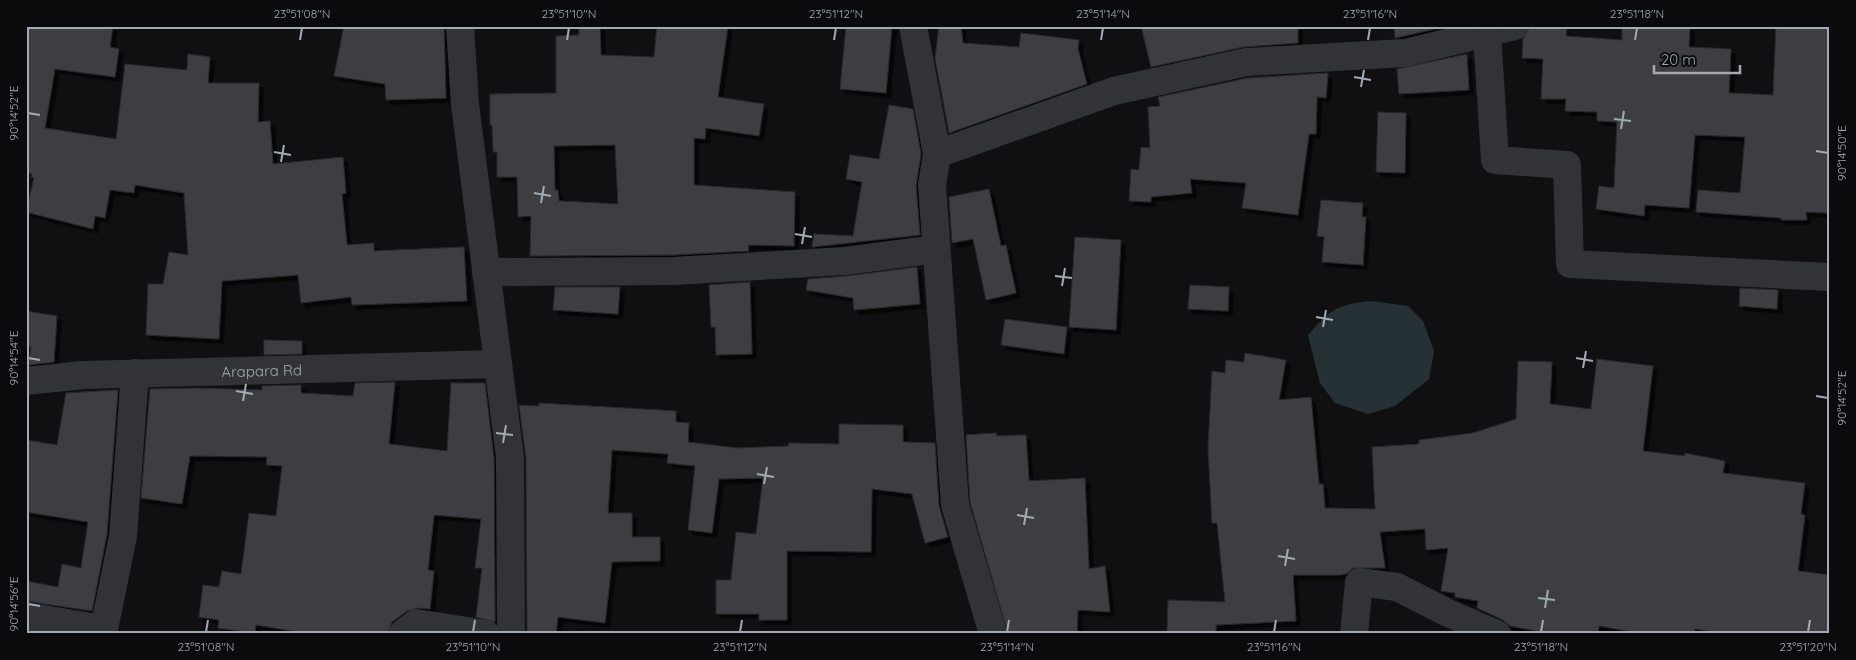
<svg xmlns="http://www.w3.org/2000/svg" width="1856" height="660" font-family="Quicksand,sans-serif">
	<defs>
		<filter id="shadow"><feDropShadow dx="4.5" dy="4.5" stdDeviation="0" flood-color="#0009"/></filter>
	</defs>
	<rect width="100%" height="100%" fill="#101012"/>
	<path fill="#263136" d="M 1371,301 L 1408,306 L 1423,321 L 1434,351 L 1429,379 L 1395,406 L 1368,414 L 1335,403 L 1320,383 L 1308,335 C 1331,309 1336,305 1371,301 Z"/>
	<path fill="#3c3e42" stroke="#2a2a2e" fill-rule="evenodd" filter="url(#shadow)" d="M 26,26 L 113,26 L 110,47 L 119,49 L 115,77 L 55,69 L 45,128 L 116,139 L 125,64 L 187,70 L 188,54 L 210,57 L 208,83 L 259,83 L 258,122 L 270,121 L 273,164 L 343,157 L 346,193 L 342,194 L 347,245 L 374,243 L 374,251 L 464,247 L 467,301 L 352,305 L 351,297 L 301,303 L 298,275 L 222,281 L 219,339 L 146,335 L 148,284 L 163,284 L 169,252 L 188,255 L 184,193 L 135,185 L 134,193 L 110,190 L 105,218 L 95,216 L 93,229 L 26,212 L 34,178 L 31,177 L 32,174 L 26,173 Z
		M 344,26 L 444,26 L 446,98 L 386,100 L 385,84 L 334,76 Z
		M 579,26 L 600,26 L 601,55 L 654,57 L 657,26 L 728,26 L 718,97 L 764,104 L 759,136 L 706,128 L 705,139 L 694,138 L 694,185 L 795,192 L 794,246 L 748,245 L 749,251 L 672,255 L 530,256 L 531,216 L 518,217 L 517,177 L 497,177 L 497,152 L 493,152 L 492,125 L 490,125 L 490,94 L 556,93 L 556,36 L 579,35 ZM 615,145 L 618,204 L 559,201 L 558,190 L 555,190 L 554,146 Z
		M 846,26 L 892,26 L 886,93 L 840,89 Z
		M 939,26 L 961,26 L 963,43 L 1019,47 L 1021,33 L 1079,40 L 1078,49 L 1087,84 L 949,133 L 935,58 Z
		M 1141,26 L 1298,26 L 1298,43 L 1243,47 L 1151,67 Z
		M 1394,26 L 1448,26 L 1395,38 Z
		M 1622,26 L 1690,26 L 1689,47 L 1731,49 L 1729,93 L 1773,95 L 1776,26 L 1830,27 L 1830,213 L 1806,212 L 1807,220 L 1781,220 L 1781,218 L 1696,212 L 1698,190 L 1740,193 L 1745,137 L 1695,135 L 1689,208 L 1645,205 L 1644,216 L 1596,209 L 1599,186 L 1614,188 L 1617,122 L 1597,121 L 1597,112 L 1565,111 L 1566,99 L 1541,99 L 1543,59 L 1522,58 L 1523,39 L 1530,27 L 1567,29 L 1566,36 L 1622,40 Z
		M 1467,54 L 1469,90 L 1399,94 L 1397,69 Z
		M 1328,73 L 1326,98 L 1317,97 L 1316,134 L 1309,134 L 1298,215 L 1242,208 L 1246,183 L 1190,179 L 1192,193 L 1151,197 L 1151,202 L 1129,201 L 1131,169 L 1139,170 L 1141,147 L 1150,148 L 1148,107 L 1160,106 L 1158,97 L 1248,78 Z
		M 889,105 L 913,109 L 921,154 L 916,186 L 920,235 L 812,247 L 814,234 L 853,236 L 862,182 L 846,179 L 850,155 L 879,159 Z
		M 1378,112 L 1406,113 L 1405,173 L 1376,172 Z
		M 989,189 L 1001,246 L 1006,245 L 1016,293 L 986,300 L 973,239 L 952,243 L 949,197 Z
		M 1321,200 L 1363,203 L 1362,217 L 1366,217 L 1363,265 L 1322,262 L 1324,237 L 1317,236 Z
		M 1075,237 L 1121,240 L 1116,330 L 1069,327 Z
		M 917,267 L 920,304 L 854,310 L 853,298 L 806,290 L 808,279 L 847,276 Z
		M 750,282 L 752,354 L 716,355 L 715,327 L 711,327 L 709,285 Z
		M 1190,285 L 1229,287 L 1228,311 L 1188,309 Z
		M 555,287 L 620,287 L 618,314 L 553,310 Z
		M 1740,288 L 1778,290 L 1777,309 L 1739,306 Z
		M 26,311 L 57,316 L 54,362 L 28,365 L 31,347 L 26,346 Z
		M 1005,319 L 1067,327 L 1064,354 L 1001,345 Z
		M 264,340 L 302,341 L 302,354 L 264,355 Z
		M 1245,353 L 1286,360 L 1279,400 L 1311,397 L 1319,484 L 1323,484 L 1325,508 L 1375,509 L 1372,447 L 1419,444 L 1419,440 L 1473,433 L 1516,419 L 1518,361 L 1552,362 L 1550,404 L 1591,409 L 1597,359 L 1653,366 L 1643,451 L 1685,456 L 1685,453 L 1725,461 L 1723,473 L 1805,483 L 1801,514 L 1805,515 L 1798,571 L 1830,575 L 1830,634 L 1726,634 L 1695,629 L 1694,634 L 1645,634 L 1599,626 L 1598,634 L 1553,634 L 1510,626 L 1503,620 L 1477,608 L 1478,601 L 1455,597 L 1455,593 L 1441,591 L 1448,548 L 1426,550 L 1425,529 L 1380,532 L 1385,568 L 1353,568 L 1346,574 L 1340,575 L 1293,575 L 1296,621 L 1216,625 L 1216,634 L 1167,634 L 1168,600 L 1225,602 L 1217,523 L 1212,523 L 1208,448 L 1212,371 L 1225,373 L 1226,360 L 1244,362 Z
		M 395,382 L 389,444 L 447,451 L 451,383 L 485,383 L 494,459 L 495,622 L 476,617 L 482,568 L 475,568 L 481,519 L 434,515 L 428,570 L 434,571 L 430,609 L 418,608 L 407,611 L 392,622 L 387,634 L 311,634 L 256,625 L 255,633 L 218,628 L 219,620 L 199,617 L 203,585 L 219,587 L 222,571 L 241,574 L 249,513 L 276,516 L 282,466 L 266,465 L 267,457 L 190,456 L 182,504 L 141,498 L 150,389 L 196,388 L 262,390 L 262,386 L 301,385 L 301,393 L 353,396 L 355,383 Z
		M 118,390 L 107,534 L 92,611 L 26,601 L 26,581 L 58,587 L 62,564 L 81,568 L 88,522 L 26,512 L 26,440 L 57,445 L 66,393 Z
		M 539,403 L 676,411 L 676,422 L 689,423 L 688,442 L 737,448 L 788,446 L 789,443 L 839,444 L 839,424 L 903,425 L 903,442 L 935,443 L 939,506 L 948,537 L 925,543 L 912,494 L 872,489 L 871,552 L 787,551 L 787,620 L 759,620 L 759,614 L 716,614 L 716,580 L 731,580 L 736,532 L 756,534 L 763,478 L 719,479 L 712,533 L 688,530 L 695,466 L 667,463 L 668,454 L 612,450 L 608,513 L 632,513 L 632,537 L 660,537 L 660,561 L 612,562 L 605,623 L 558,617 L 556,634 L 527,634 L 526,458 L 519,405 L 539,406 Z
		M 996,433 L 997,436 L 1026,435 L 1029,481 L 1085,478 L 1089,569 L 1105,566 L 1110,612 L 1078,610 L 1077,634 L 1008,634 L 970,502 L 966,435 Z"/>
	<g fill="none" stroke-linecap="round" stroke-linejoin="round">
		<g stroke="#313337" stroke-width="28">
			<path d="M 460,26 L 465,104 L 510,458 L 511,634"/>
			<path d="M 913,26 L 937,154 L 1114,91 L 1246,62 L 1405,53 L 1515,26"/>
			<path d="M 1487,33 L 1495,160 L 1567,165 L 1570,264 L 1830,277"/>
			<path d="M 937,154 L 932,185 L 955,505 L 993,634"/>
			<path d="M 486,272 L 673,271 L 845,261 L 936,249"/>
			<path id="s1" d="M 26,381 L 83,375 L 498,364"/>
			<path d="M 26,616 L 103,629"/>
			<path d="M 103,634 L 123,536 L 135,373"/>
			<path d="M 402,634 L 416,623 L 486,634"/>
			<path d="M 1354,634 L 1359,582 L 1397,587 L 1448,613 L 1497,634"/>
		</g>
	</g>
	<path fill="none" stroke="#a0a9b4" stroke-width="2" d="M 300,40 L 302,28M 567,40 L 569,28M 834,40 L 836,28M 1101,40 L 1103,28M 1368,40 L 1370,28M 1635,40 L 1637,28M 1354,77 L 1371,80M 1361,87 L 1364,70M 28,113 L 40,115M 1614,119 L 1631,121M 1621,129 L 1624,111M 1816,151 L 1828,153M 274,152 L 291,155M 281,162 L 284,145M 534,193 L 551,196M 541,203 L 544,186M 795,234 L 812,237M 802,244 L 805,227M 1055,276 L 1072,278M 1062,286 L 1065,268M 1316,317 L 1333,320M 1323,327 L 1326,310M 28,358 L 40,360M 1576,358 L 1593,361M 1583,368 L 1586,351M 236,391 L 253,394M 1816,396 L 1828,398M 243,401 L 246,384M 496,433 L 513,435M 503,443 L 506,425M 757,474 L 774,477M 764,484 L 767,467M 1017,515 L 1034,518M 1024,525 L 1027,508M 1278,556 L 1295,559M 1285,566 L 1288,549M 1538,598 L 1555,600M 28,604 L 40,606M 1545,608 L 1548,590M 206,632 L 208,620M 473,632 L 475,620M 740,632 L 742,620M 1007,632 L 1009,620M 1274,632 L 1276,620M 1541,632 L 1543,620M 1808,632 L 1810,620"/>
	<g text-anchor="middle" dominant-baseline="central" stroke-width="5" stroke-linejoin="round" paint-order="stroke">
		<g font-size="15" fill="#a0a9b4" stroke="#0b0b0d">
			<text stroke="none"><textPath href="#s1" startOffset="236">Arapara Rd</textPath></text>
		</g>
	</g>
	<rect width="1856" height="660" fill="none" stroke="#0b0b0d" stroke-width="55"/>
	<path d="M1654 65v8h86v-8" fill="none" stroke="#a0a9b4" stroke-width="2.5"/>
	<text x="1661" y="65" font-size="15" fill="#a0a9b4" stroke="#0b0b0d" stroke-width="4" paint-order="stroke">20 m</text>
	<rect x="28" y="28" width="1800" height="604" fill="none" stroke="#a0a9b4" stroke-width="2"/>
	<g font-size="12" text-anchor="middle" fill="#a0a9b4">
		<text x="302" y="18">23°51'08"N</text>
		<text x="569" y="18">23°51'10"N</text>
		<text x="836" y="18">23°51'12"N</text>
		<text x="1103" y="18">23°51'14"N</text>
		<text x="1370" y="18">23°51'16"N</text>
		<text x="1637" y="18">23°51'18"N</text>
		<text transform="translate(14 113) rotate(-90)" y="4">90°14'52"E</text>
		<text transform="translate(1842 153) rotate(-90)" y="4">90°14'50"E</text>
		<text transform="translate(14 358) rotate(-90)" y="4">90°14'54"E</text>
		<text transform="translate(1842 398) rotate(-90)" y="4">90°14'52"E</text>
		<text transform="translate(14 604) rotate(-90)" y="4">90°14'56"E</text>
		<text x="206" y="651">23°51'08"N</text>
		<text x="473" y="651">23°51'10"N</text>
		<text x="740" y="651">23°51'12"N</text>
		<text x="1007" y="651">23°51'14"N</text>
		<text x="1274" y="651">23°51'16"N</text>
		<text x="1541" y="651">23°51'18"N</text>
		<text x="1808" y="651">23°51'20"N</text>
	</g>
</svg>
